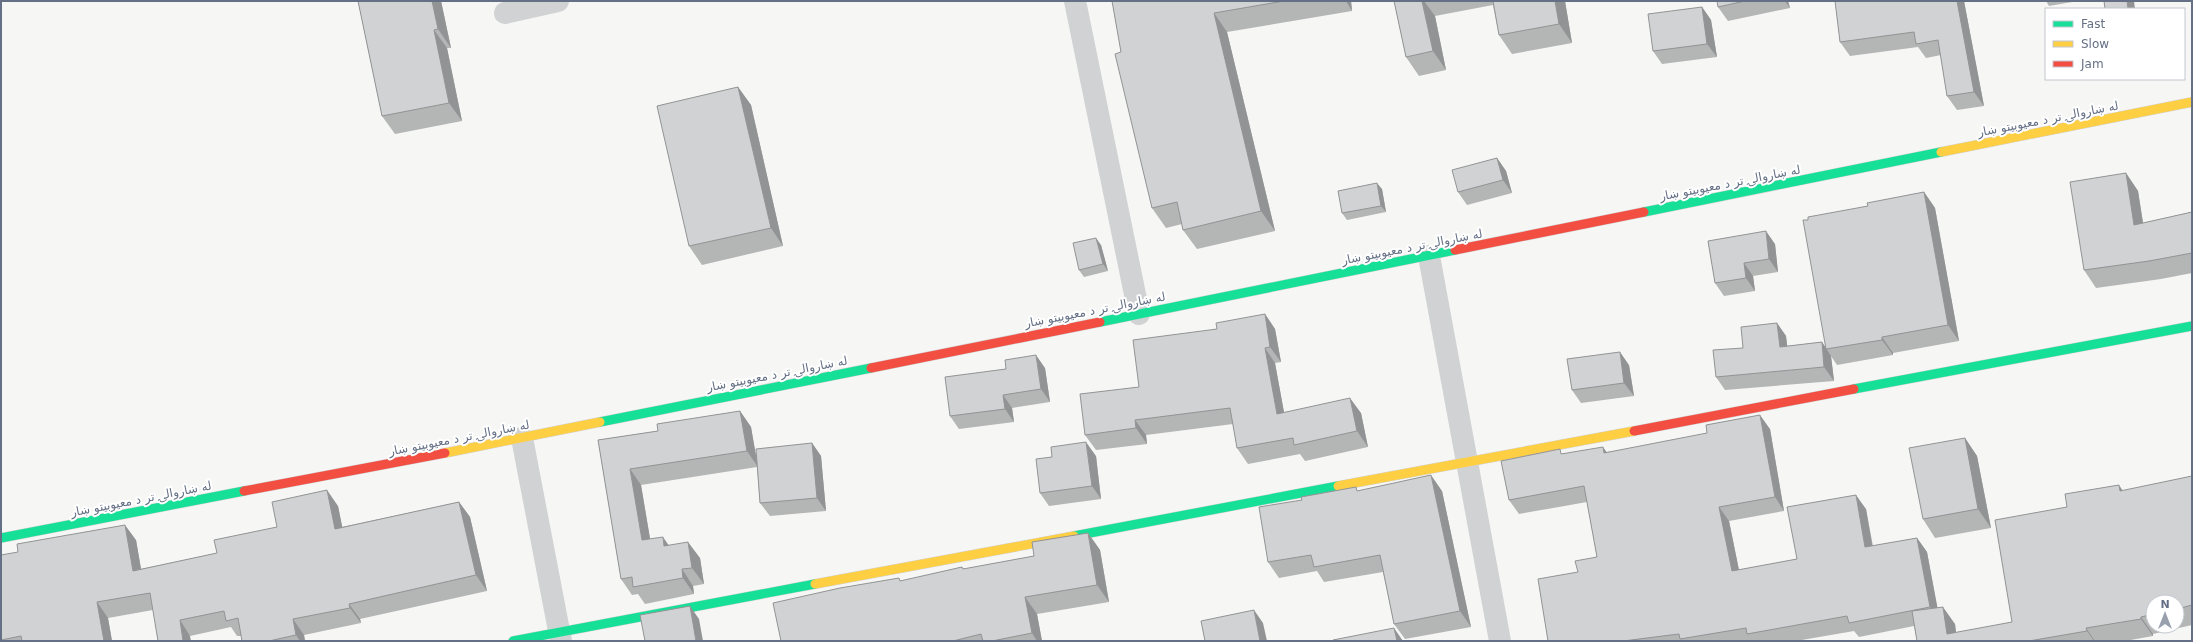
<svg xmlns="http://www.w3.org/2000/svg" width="2193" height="642" font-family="'DejaVu Sans','Noto Naskh Arabic',sans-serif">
	<rect width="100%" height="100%" fill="#f6f6f5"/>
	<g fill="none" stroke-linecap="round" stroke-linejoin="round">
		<defs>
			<path id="fast" d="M 1644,212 L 1941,152
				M 1100,322 L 1455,250
				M 1854,389 L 2192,326
				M 600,422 L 871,368
				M 1074,536 L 1338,486
				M 1,538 L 244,491
				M 513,641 L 815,584"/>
			<path id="slow" d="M 1941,152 L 2192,102
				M 445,453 L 600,422
				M 1338,486 L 1634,431
				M 815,584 L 1074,536"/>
			<path id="jam" d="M 1455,250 L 1644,212
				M 871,368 L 1100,322
				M 1634,431 L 1854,389
				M 244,491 L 445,453"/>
		</defs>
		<use href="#fast" stroke="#d1d3d4" stroke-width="10"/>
		<use href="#slow" stroke="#d1d3d4" stroke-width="10"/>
		<use href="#jam" stroke="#d1d3d4" stroke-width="10"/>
		<path stroke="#d1d2d3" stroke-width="22" d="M 1075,1 L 1139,314
			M 505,13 L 558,1
			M 1429,256 L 1500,641
			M 522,438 L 561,641"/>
		<use href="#fast" stroke="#16e098" stroke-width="9"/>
		<use href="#slow" stroke="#ffcf43" stroke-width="9"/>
		<use href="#jam" stroke="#f24e42" stroke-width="9"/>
	</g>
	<path fill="#b4b5b5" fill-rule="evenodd" d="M 358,1 L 441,1 L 451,48 L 447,48 L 462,121 L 395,134 L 382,116 Z
		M 1112,1 L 1351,1 L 1352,11 L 1227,32 L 1275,231 L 1197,249 L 1183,230 L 1182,224 L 1166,228 L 1152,208 L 1121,52 Z
		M 1394,1 L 1565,1 L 1572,43 L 1512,54 L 1499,35 L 1493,5 L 1435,16 L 1446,70 L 1419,76 L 1406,57 Z
		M 1717,1 L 1788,1 L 1790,8 L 1728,21 L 1718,7 Z
		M 1964,1 L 1984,106 L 1957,110 L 1947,96 L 1941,55 L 1926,58 L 1918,47 L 1850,56 L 1840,42 Z
		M 2046,1 L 2078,1 L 2049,6 Z
		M 1702,7 L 1711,20 L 1717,57 L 1662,64 L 1653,51 Z
		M 738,87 L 751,105 L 783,246 L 702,265 L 689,246 Z
		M 1497,158 L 1506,171 L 1512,193 L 1467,205 L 1458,192 Z
		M 2126,173 L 2138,191 L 2143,223 L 2192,212 L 2192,273 L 2161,279 L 2096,288 L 2084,270 Z
		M 1382,189 L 1386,212 L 1347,220 L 1342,213 Z
		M 1924,192 L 1935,208 L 1959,341 L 1893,353 L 1893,355 L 1837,365 L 1831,356 L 1834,381 L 1725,390 L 1716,377 L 1743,348 L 1777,323 L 1786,336 L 1787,346 L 1822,342 L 1826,348 L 1808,220 L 1868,206 Z
		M 1708,241 L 1775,244 L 1778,272 L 1753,276 L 1755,291 L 1724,296 L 1715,283 Z
		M 1101,245 L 1108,271 L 1084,277 L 1079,270 Z
		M 1265,314 L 1275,329 L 1281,362 L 1275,363 L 1284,412 L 1361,413 L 1368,447 L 1305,461 L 1300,454 L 1248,464 L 1237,448 L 1233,424 L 1146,435 L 1147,444 L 1096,450 L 1085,435 L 1139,387 L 1217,329 Z
		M 1629,365 L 1634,396 L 1581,403 L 1572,390 Z
		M 1045,368 L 1050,402 L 1012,408 L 1014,422 L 959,429 L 950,416 L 1006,369 Z
		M 740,411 L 751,427 L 756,457 L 812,443 L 821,456 L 826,511 L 770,516 L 760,503 L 757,467 L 641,485 L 650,539 L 669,545 L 700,558 L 704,584 L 693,586 L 694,594 L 645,604 L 638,594 L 632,595 L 621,579 L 598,440 L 658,431 Z
		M 1770,429 L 1784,511 L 1729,521 L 1739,570 L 1797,559 L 1866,509 L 1873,546 L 1917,538 L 1927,552 L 1937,607 L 1955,624 L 1956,633 L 2012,622 L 2067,507 L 2123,491 L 2192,476 L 2192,625 L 2153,634 L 2153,636 L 2125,641 L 1917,641 L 1914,626 L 1859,637 L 1854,631 L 1796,641 L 1548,641 L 1578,572 L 1597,557 L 1587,502 L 1519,514 L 1509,500 L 1563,454 L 1607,452 ZM 2153,602 L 2177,602 L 2177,626 L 2153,626 Z
		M 1965,438 L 1977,456 L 1991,528 L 1935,538 L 1923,519 Z
		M 1096,456 L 1101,499 L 1049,506 L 1040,493 Z
		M 1359,491 L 1442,491 L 1471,627 L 1405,639 L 1394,624 L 1383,572 L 1324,582 L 1317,571 L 1279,578 L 1268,562 Z
		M 459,502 L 470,517 L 487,591 L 360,619 L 361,623 L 304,635 L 305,641 L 242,641 L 241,636 L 237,636 L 231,627 L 190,636 L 153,610 L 108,618 L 112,641 L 1,641 L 1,555 L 136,540 L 141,569 L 217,553 L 277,527 L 338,506 L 342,527 Z
		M 1088,533 L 1100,550 L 1109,602 L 1037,614 L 1042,641 L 781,641 L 901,581 L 962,567 L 964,569 L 1034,556 Z"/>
	<path fill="#929394" d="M 432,1 L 441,1 L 451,48 L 438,29 Z
		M 1346,1 L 1351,1 L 1352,11 Z
		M 1422,1 L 1424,1 L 1435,16 L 1446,70 L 1433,51 Z
		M 1555,1 L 1565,1 L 1572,43 L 1559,24 Z
		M 1785,1 L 1788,1 L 1790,8 Z
		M 1957,1 L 1964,1 L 1984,106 L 1974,92 Z
		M 2127,1 L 2134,1 L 2135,9 L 2128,9 Z
		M 1702,7 L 1711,20 L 1717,57 L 1707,44 Z
		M 1214,13 L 1227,32 L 1275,231 L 1261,211 Z
		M 434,30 L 447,48 L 462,121 L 449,103 Z
		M 738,87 L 751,105 L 783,246 L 771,228 Z
		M 1497,158 L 1506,171 L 1512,193 L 1503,180 Z
		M 2126,173 L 2138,191 L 2146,242 L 2134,225 Z
		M 1377,183 L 1382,189 L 1386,212 L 1381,206 Z
		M 1924,192 L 1935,208 L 1959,341 L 1948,325 Z
		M 1766,231 L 1775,244 L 1778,272 L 1769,259 Z
		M 1096,238 L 1101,245 L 1108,271 L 1103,264 Z
		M 1744,263 L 1753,276 L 1755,291 L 1746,278 Z
		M 1265,314 L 1275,329 L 1281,362 L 1270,347 Z
		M 1777,323 L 1786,336 L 1789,360 L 1780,347 Z
		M 1882,337 L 1893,353 L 1893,355 L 1882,340 Z
		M 1822,342 L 1831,356 L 1834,381 L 1824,367 Z
		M 1265,348 L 1275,363 L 1287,429 L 1277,414 Z
		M 1620,352 L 1629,365 L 1634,396 L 1624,383 Z
		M 1036,355 L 1045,368 L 1050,402 L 1041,389 Z
		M 1003,395 L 1012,408 L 1014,422 L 1005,409 Z
		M 1350,398 L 1361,413 L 1368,447 L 1357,431 Z
		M 740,411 L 751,427 L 758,467 L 747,451 Z
		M 1760,415 L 1770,429 L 1784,511 L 1775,497 Z
		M 1135,420 L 1146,435 L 1147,444 L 1136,428 Z
		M 1965,438 L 1977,456 L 1991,528 L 1978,509 Z
		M 1086,442 L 1096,456 L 1101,499 L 1092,486 Z
		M 812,443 L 821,456 L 826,511 L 817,498 Z
		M 1603,447 L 1613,461 L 1604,453 Z
		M 630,469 L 641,485 L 653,556 L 642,540 Z
		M 1431,475 L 1442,491 L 1471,627 L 1460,611 Z
		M 2119,485 L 2131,503 L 2120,491 Z
		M 327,490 L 338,506 L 346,545 L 335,529 Z
		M 1856,495 L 1866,509 L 1875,562 L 1865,547 Z
		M 459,502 L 470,517 L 487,591 L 476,575 Z
		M 1719,507 L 1729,521 L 1742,585 L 1732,571 Z
		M 125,525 L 136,540 L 144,586 L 133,571 Z
		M 1088,533 L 1100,550 L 1109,602 L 1097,585 Z
		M 663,537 L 674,553 L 664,546 Z
		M 1917,538 L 1927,552 L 1940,621 L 1930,607 Z
		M 688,542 L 700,558 L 704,584 L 692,568 Z
		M 682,569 L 693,586 L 694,594 L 683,578 Z
		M 1025,597 L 1037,614 L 1042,641 L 1037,641 L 1032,633 Z
		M 97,602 L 108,618 L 112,641 L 104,641 Z
		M 349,604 L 360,619 L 361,623 L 350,608 Z
		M 690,606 L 699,619 L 703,641 L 696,641 Z
		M 1943,607 L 1955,624 L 1957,641 L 1947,634 Z
		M 1254,610 L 1263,623 L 1267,641 L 1260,641 Z
		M 2141,617 L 2153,634 L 2153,636 L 2141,619 Z
		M 293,619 L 304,635 L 305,641 L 300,641 L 296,635 Z
		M 180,620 L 190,636 L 191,641 L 183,641 Z
		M 1394,628 L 1403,641 L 1397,641 Z
		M 2086,628 L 2095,641 L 2094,641 L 2087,631 Z"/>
	<path fill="#d1d2d3" stroke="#929394" d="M 358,1 L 432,1 L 438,29 L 434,30 L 449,103 L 382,116 Z
		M 1112,1 L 1284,1 L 1214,13 L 1261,211 L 1183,230 L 1177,202 L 1152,208 L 1115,54 L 1121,52 Z
		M 1394,1 L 1422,1 L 1433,51 L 1406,57 Z
		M 1493,1 L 1555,1 L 1559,24 L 1499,35 Z
		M 1717,1 L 1745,1 L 1718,7 Z
		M 1835,1 L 1957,1 L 1974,92 L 1947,96 L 1938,40 L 1916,44 L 1914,32 L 1840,42 Z
		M 2104,1 L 2127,1 L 2128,9 L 2105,9 Z
		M 1702,7 L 1707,44 L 1653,51 L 1648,14 Z
		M 738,87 L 771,228 L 689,246 L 657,106 Z
		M 1497,158 L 1503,180 L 1458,192 L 1452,170 Z
		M 2126,173 L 2134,225 L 2192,212 L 2192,253 L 2149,261 L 2084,270 L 2070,182 Z
		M 1377,183 L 1381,206 L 1342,213 L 1338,191 Z
		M 1924,192 L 1948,325 L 1882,337 L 1882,340 L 1826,349 L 1803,220 L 1808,220 L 1808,217 L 1868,206 L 1867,203 Z
		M 1766,231 L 1769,259 L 1744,263 L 1746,278 L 1715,283 L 1708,241 Z
		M 1096,238 L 1103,264 L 1079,270 L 1073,243 Z
		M 1265,314 L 1270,347 L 1265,348 L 1277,414 L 1350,398 L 1357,431 L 1294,445 L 1293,438 L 1237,448 L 1230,408 L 1135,420 L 1136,428 L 1085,435 L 1080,394 L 1139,387 L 1133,340 L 1217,329 L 1216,323 Z
		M 1777,323 L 1780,347 L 1822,342 L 1824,367 L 1716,377 L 1713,350 L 1743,348 L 1741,327 Z
		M 1620,352 L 1624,383 L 1572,390 L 1567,359 Z
		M 1036,355 L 1041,389 L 1003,395 L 1005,409 L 950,416 L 945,377 L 1006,369 L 1005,360 Z
		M 740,411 L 747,451 L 630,469 L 642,540 L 663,537 L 664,546 L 688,542 L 692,568 L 682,569 L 683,578 L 633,587 L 632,577 L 621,579 L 598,440 L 658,431 L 657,424 Z
		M 1760,415 L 1775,497 L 1719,507 L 1732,571 L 1797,559 L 1787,507 L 1856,495 L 1865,547 L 1917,538 L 1930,607 L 1849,623 L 1847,616 L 1747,634 L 1746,628 L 1680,639 L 1679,634 L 1623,641 L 1548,641 L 1538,579 L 1578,572 L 1575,561 L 1597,557 L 1584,486 L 1509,500 L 1501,461 L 1560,449 L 1561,454 L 1603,447 L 1604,453 L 1707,433 L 1706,425 Z
		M 1965,438 L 1978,509 L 1923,519 L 1909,448 Z
		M 1086,442 L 1092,486 L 1040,493 L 1036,459 L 1052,457 L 1051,447 Z
		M 812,443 L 817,498 L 760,503 L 756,449 Z
		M 1431,475 L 1460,611 L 1394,624 L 1380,555 L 1314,567 L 1311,555 L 1268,562 L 1259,507 L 1302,500 L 1301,497 L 1356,487 L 1357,491 Z
		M 2192,476 L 2192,605 L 2177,609 L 2177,602 L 2153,602 L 2153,614 L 2141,617 L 2141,619 L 2086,628 L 2087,631 L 2029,641 L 1917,641 L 1912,611 L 1943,607 L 1947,634 L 2012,622 L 1995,520 L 2067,507 L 2065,494 L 2119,485 L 2120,491 Z
		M 327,490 L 335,529 L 459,502 L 476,575 L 349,604 L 350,608 L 293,619 L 296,635 L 269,641 L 242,641 L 238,618 L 226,621 L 224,611 L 180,620 L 183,641 L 158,641 L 150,593 L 97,602 L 104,641 L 22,641 L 21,636 L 1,640 L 1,555 L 18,552 L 17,544 L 125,525 L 133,571 L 217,553 L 214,540 L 277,527 L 272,502 Z
		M 1088,533 L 1097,585 L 1025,597 L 1032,633 L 992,641 L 983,641 L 981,634 L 953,641 L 781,641 L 773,603 L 840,588 L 899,578 L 900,581 L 962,567 L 963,569 L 1034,556 L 1032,542 Z
		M 690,606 L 696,641 L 645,641 L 640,615 Z
		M 1254,610 L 1260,641 L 1205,641 L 1201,621 Z
		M 1394,628 L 1397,641 L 1333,641 L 1333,640 Z"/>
	<g text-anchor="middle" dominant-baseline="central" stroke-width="4" stroke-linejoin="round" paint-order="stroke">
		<g font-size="12" fill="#657086" stroke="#fff">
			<text transform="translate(2048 119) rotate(-11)">له ښاروالۍ تر د معیوبیتو ښار</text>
			<text transform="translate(1730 183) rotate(-11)">له ښاروالۍ تر د معیوبیتو ښار</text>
			<text transform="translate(1412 247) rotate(-11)">له ښاروالۍ تر د معیوبیتو ښار</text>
			<text transform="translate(1095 310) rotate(-11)">له ښاروالۍ تر د معیوبیتو ښار</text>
			<text transform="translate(777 374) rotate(-11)">له ښاروالۍ تر د معیوبیتو ښار</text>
			<text transform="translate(459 438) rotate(-11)">له ښاروالۍ تر د معیوبیتو ښار</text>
			<text transform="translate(141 499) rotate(-11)">له ښاروالۍ تر د معیوبیتو ښار</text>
		</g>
	</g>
	<rect width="2193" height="642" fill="none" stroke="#657086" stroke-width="4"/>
	<rect x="2045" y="8" width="140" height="72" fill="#ffffff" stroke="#c1c6cf"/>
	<rect x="2053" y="21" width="20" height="6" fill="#16e098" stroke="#c1c6cf"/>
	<text x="2081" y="28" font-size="12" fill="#657086">Fast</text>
	<rect x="2053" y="41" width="20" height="6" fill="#ffcf43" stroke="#c1c6cf"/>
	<text x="2081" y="48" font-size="12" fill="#657086">Slow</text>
	<rect x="2053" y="61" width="20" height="6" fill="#f24e42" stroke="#c1c6cf"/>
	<text x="2081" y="68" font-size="12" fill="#657086">Jam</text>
	<g transform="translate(2165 614)"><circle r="19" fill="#ffffff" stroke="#c1c6cf"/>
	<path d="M0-3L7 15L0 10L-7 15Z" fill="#989fad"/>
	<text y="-6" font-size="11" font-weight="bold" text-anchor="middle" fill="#657086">N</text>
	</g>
</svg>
